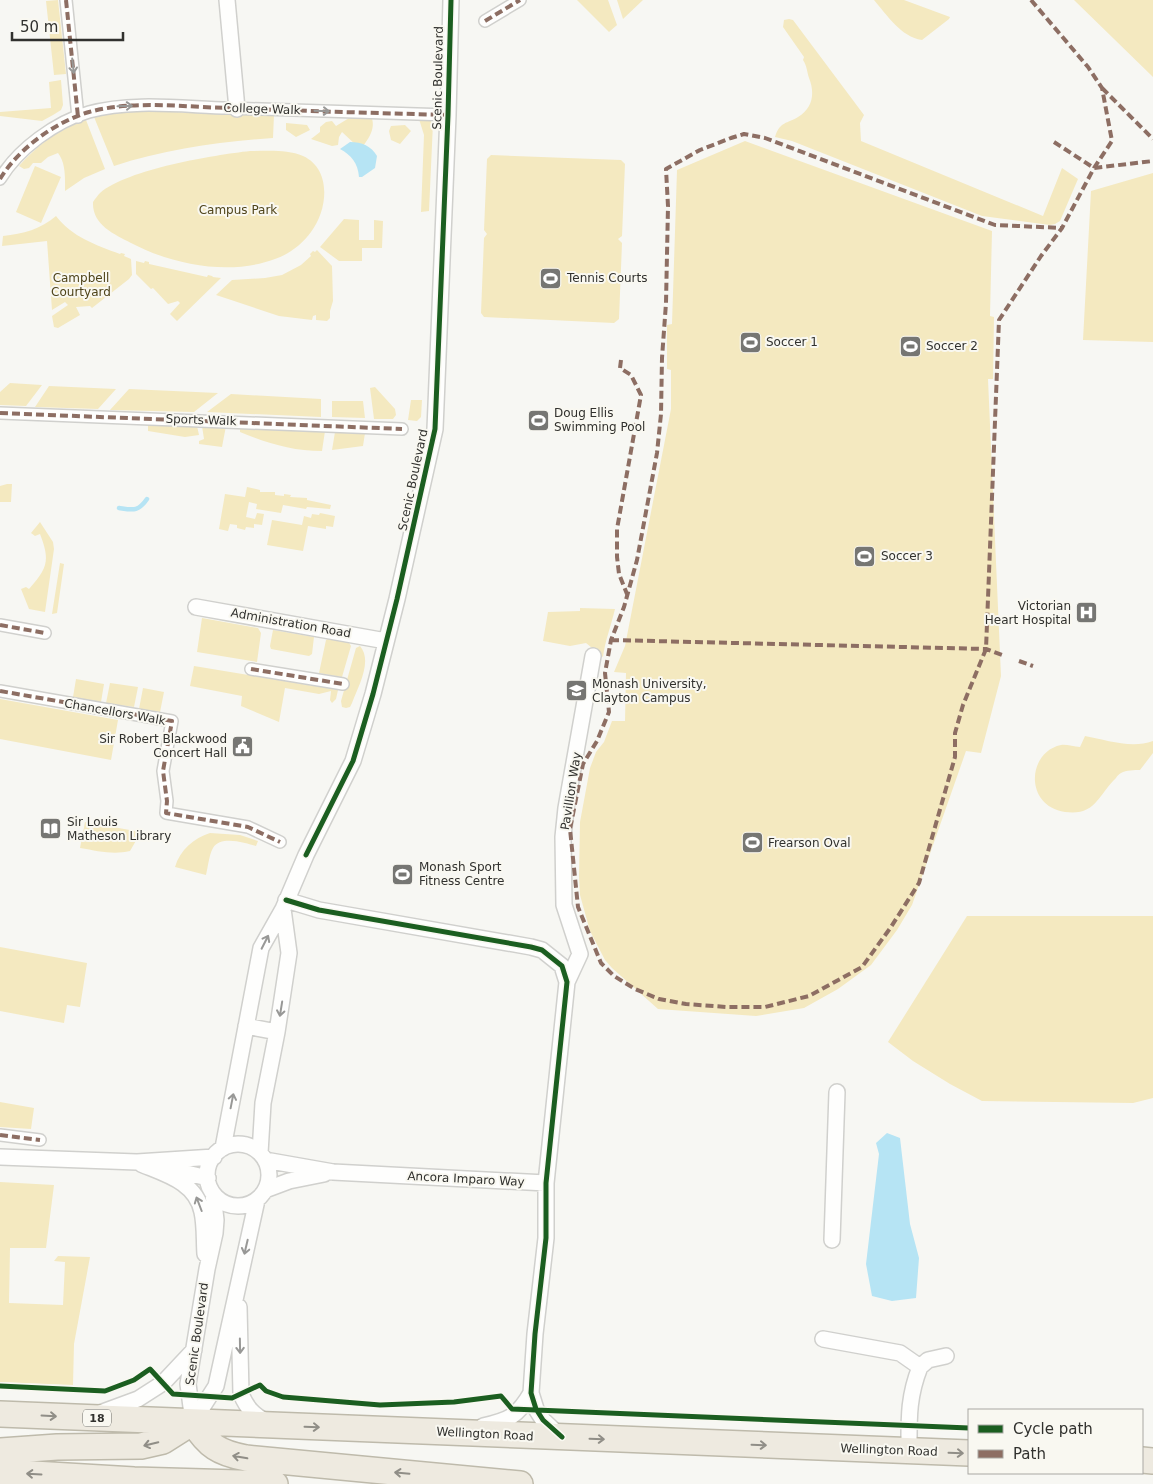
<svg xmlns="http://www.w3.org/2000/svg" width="1153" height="1484" font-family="'DejaVu Sans',sans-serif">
	<rect width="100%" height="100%" fill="#f7f7f3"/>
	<path fill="#f4e9c0" d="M 58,0 L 66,74 L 54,75 L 46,1 Z
		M 577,0 L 608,0 L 617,25 L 609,32 Z
		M 617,0 L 643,0 L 623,19 Z
		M 874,0 L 904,0 L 950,17 L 949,19 L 922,40 C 901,37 887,15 874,0 Z
		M 1074,0 L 1153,0 L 1153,77 Z
		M 789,19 L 793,20 L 864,115 L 860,123 L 861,141 L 1043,216 L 1062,168 L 1078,179 L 1060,221 L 1055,224 L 1050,225 L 982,216 L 792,141 L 775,137 C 780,121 787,124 798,117 C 813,108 815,93 809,78 C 807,72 807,66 803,60 L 804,57 L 783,27 L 784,20 Z
		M 61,80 L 63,105 L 61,110 L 53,115 L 42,121 L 0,116 L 0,112 L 51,108 L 49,82 Z
		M 140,111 L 274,115 L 273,138 C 219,142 166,149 114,166 L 94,117 L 121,112 Z
		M 354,115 L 371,116 C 376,127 370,137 363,146 L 357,146 L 342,132 L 339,137 L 338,145 L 332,146 L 311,139 L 320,132 L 320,127 L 326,122 L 332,121 L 336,126 Z
		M 419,119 L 430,120 L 433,123 L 429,211 L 421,212 L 424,135 Z
		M 86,120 L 105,169 L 84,178 L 65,191 C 65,179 66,163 58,153 L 48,157 L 41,163 L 33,163 L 29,168 L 24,169 L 19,166 C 40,143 56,131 86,120 Z
		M 286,123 L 307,125 L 310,130 L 296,137 L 286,130 Z
		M 405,125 L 411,131 L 400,144 L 391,140 L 389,131 L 391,126 Z
		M 745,141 L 992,231 L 990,316 L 994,317 L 993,379 L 988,379 L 1001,676 L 981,753 L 966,751 L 912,905 L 897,930 L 871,965 L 838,989 L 804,1008 L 756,1016 L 658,1009 L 612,968 L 605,960 L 590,931 L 580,895 L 579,876 L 580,822 L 590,768 L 596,752 L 604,742 L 612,721 L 625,721 L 626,673 L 614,672 L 625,646 L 671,409 L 671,370 L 667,369 L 667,325 L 672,324 L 677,170 Z
		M 250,151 C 267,151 287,149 303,156 C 332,169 328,210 311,232 C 302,244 290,254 275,259 C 230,276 173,265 131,243 C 114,234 92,225 93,202 C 95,199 98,195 100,193 C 128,169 214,155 250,151 Z
		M 491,155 L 621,160 L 625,164 L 622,236 L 618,239 L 622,243 L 619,319 L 614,323 L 484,317 L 481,313 L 484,238 L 487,234 L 484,230 L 487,159 Z
		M 35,166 L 61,177 L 41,223 L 16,212 Z
		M 1153,173 L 1153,342 L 1083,340 L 1091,191 Z
		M 56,216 C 72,237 96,245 120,254 L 121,253 L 125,254 L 124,256 L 131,259 L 132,275 L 129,279 L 92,308 L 90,306 L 76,307 L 80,315 L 58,328 L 54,327 L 52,316 L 68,305 L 65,302 L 52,310 L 47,241 L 2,246 L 3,236 C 23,234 41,229 56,216 Z
		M 344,219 L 359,220 L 359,240 L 374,240 L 374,220 L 383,221 L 382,248 L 362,248 L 362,261 L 339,261 L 320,247 Z
		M 317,250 L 332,266 L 333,301 L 330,311 L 330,318 L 327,321 L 316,320 L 316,315 L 313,316 L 312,320 L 279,316 L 216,295 L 232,280 L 265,278 L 282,275 L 301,265 L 311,256 L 310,254 L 313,251 L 315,252 Z
		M 136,261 L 144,263 L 145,261 L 149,262 L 149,264 L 207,277 L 208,275 L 212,276 L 213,277 L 221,278 L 177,321 L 170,314 L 180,303 L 178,301 L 168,304 L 153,288 L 151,289 L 136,274 Z
		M 10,383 L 42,385 L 26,406 L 0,405 L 0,392 Z
		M 49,386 L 116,389 L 98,409 L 35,407 Z
		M 375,387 L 395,409 L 396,415 L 393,419 L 374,419 L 370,388 Z
		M 129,389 L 218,393 L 194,412 L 110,410 Z
		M 231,394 L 321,399 L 321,417 L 207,412 Z
		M 411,400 L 422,400 L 421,417 L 417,421 L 408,420 Z
		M 332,401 L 363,401 L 365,418 L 332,417 Z
		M 148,424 L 197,426 L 199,435 L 185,437 L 148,431 Z
		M 202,426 L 226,426 L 222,447 L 199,444 L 199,441 L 204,439 Z
		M 240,427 L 325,431 L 322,451 C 292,451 267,443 240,432 Z
		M 335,432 L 365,433 L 363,446 L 332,450 Z
		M 7,484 L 12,484 L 11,502 L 0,502 L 0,486 Z
		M 247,487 L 260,490 L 260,492 L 275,492 L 275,495 L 284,496 L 284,494 L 291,495 L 290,497 L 307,498 L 307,500 L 331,505 L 330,509 L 307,507 L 306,509 L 283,505 L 281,513 L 256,509 L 257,504 L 249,502 L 246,517 L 255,519 L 257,513 L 264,514 L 262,525 L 254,524 L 254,528 L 246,527 L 245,530 L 237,528 L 237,525 L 230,524 L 228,531 L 219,529 L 225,494 L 245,497 Z
		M 320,513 L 335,516 L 333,527 L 326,526 L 326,529 L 308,526 L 303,551 L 267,545 L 272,520 L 302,525 L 304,516 L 311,518 L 312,514 L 319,515 Z
		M 40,522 L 53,542 L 54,549 L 45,612 L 29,609 L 21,589 L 26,587 L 29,589 C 48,568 50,560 40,534 L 35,536 L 31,533 Z
		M 60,563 L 64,564 L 57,613 L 52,614 Z
		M 580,608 L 615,609 C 611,626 605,641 603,657 L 586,643 L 570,646 L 543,641 L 548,612 L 580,611 Z
		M 202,618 L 258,628 L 261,633 L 257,662 L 197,652 Z
		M 273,630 L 314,637 L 312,654 L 309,656 L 271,649 L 270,646 Z
		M 329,638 L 348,641 L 351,646 L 342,677 L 319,673 L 326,640 Z
		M 360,646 C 373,661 358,687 352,703 L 350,707 L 346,708 L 342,707 L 341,701 L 356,648 Z
		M 194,666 L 338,690 L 336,699 L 332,703 L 330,700 L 331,691 L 319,694 L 285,688 L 279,722 L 241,706 L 242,696 L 190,686 Z
		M 76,679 L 104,684 L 101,702 L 73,697 Z
		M 110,683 L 138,687 L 134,707 L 106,703 Z
		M 143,688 L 164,692 L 160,712 L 139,709 Z
		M 0,699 L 118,720 L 111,760 L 0,739 Z
		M 1085,736 C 1107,740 1131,749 1153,741 L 1153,753 L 1140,770 C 1135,770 1126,770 1121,773 C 1119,774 1117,776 1116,778 C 1098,795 1096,816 1065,812 C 1024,806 1027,752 1061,745 C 1066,744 1074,747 1080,747 Z
		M 85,822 L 141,832 L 130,851 C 113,855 98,851 80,848 Z
		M 210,833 L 240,835 L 258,841 L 256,846 C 245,843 221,835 213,848 C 209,855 208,867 206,875 L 175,867 C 180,850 194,838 210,833 Z
		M 967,916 L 1153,916 L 1153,1098 L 1133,1103 L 982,1101 L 950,1084 L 913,1061 L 888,1042 Z
		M 0,947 L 87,963 L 80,1007 L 67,1005 L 64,1023 L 0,1011 Z
		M 0,1102 L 34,1108 L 31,1129 L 0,1127 Z
		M 0,1182 L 54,1185 L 46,1248 L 10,1248 L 9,1303 L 63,1305 L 65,1262 L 54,1261 L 58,1256 L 90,1257 L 74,1344 L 73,1385 L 0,1382 Z"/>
	<path fill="#b6e4f4" d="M 350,142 C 362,142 371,146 377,156 L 375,168 L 362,177 L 359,177 C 358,163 351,155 340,149 Z
		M 887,1133 L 900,1138 L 910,1224 L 919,1258 L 916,1298 L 892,1301 L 872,1296 L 866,1264 L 879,1154 L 876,1143 Z"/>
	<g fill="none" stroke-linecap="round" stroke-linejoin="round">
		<path stroke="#b6e4f4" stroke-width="4.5" d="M 119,508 C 133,510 138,512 147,499"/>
		<defs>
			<path id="pedestrian" d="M 66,0 L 78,117
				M 485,21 L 520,0
				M 0,179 C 18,149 55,122 89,112 C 132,100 184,107 228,108 C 302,111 375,113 448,115
				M 0,413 L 402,429
				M 0,625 L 45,633
				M 251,669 L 343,684
				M 0,691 L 172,721 L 163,771 L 167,801 L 166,813 L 248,827 L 280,842
				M 0,1135 L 40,1140"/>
			<path id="minor" d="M 227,0 L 237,109
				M 196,607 L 386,641
				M 286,900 L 319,910 L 531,947 L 542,950 L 562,966 L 567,982 L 546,1183 L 546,1238 L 535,1334 L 531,1393 L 536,1409 L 543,1420 L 561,1437
				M 567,982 L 580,954 L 564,905 L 563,837 L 566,808 L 593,656
				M 246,1026 L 277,1032
				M207 1175a31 31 0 1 1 62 0a31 31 0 1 1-62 0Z
				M 223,1148 L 261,948 L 283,909 L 306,855 L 353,761 L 373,694 L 397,599 L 435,429 L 448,115 L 451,0
				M 260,1153 L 263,1103 L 277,1032 L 289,953 L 283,909
				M 0,1157 L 137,1162 L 214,1157
				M 265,1160 L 333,1172 L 546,1183
				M 141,1164 C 165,1174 196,1182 202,1212 C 205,1225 204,1240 205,1254
				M 165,1168 L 208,1178
				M 265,1190 L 289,1181 L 324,1174
				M 832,1240 L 837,1092
				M 239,1307 L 241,1394 C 247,1408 253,1415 267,1422
				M 823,1339 L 900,1353 L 920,1367 L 928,1360 L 946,1356
				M 100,1413 L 138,1399 L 163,1383 L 194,1350
				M 193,1422 L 216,1386 L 257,1200
				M 193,1422 L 188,1384 L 207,1269 L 215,1233 L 216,1220 L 213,1194
				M 483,1426 C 509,1420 517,1417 531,1393
				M 909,1451 C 909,1419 908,1397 920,1367"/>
			<path id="trunk" d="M 0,1414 L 969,1453
				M 193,1422 C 208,1446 219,1453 246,1458 L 520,1484
				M 0,1451 L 57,1447 L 141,1446 L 163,1441 L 193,1422
				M 1142,1460 L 1153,1461
				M 0,1472 L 134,1480 L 275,1484"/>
		</defs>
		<use href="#pedestrian" stroke="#d0d0cd" stroke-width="14"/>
		<use href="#minor" stroke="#d0d0cd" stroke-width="18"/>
		<use href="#trunk" stroke="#bebaab" stroke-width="28"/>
		<use href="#pedestrian" stroke="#fefefd" stroke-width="11"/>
		<use href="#minor" stroke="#fefefd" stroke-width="15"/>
		<use href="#trunk" stroke="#eeeae0" stroke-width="25"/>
		<path stroke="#8d6e63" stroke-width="4" stroke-dasharray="8 4" stroke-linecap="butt" d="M 66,0 L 78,117
			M 1031,0 L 1088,67 L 1102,88 L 1112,141 L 1094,168 L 1062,228 L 1041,256 L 999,320 L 986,649 L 963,705 L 955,733 L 955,757 L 919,883 L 891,927 L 862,967 L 809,996 L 765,1007 L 727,1007 L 686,1004 L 659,999 L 635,989 L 614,976 L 601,963 L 578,907 L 570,829 L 583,764 L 597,741 L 609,712 L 605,673 L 611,640 L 624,607 L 637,560 L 657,453 L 661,414 L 662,358 L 666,303 L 668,206 L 666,169 L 700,150 L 731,138 L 744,134 L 765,138 L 995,225 L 1062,228
			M 485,21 L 520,0
			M 1102,88 L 1153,139
			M 1054,142 L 1094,168 L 1153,161
			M 0,179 C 18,149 55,122 89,112 C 132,100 184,107 228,108 C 302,111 375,113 448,115
			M 621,360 L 620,368 L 631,375 L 641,395 L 617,529 L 617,557 L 619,574 L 627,594
			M 0,413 L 402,429
			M 0,625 L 45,633
			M 611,640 L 986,649 L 1005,656
			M 1019,661 L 1033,666
			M 251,669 L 343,684
			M 0,691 L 172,721 L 163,771 L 167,801 L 166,813 L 248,827 L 280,842
			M 0,1135 L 40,1140"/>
		<defs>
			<path id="cycleway" d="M 306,855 L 353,761 L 373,694 L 397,599 L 435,429 L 448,115 L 451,0
				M 286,900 L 319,910 L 531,947 L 542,950 L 562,966 L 567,982 L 546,1183 L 546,1238 L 535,1334 L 531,1393 L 536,1409 L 543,1420 L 562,1437
				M 0,1386 L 105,1391 L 134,1380 L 150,1369 L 173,1394 L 232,1398 L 260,1385 L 266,1391 L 283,1397 L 380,1405 L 454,1402 L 501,1396 L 512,1409 L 969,1428"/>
		</defs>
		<use href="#cycleway" stroke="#f9f8f1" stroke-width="8"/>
		<use href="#cycleway" stroke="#1b5e20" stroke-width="5"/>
	</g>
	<defs><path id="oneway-shaft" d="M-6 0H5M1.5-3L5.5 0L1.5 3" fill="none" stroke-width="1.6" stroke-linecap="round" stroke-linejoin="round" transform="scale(1.25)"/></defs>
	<g stroke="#989896">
		<use href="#oneway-shaft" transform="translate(73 66) rotate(84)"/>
		<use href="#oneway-shaft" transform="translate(125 106) rotate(-2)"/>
		<use href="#oneway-shaft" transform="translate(322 111) rotate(2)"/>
		<use href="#oneway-shaft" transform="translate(265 942) rotate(-63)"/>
		<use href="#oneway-shaft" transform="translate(281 1009) rotate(99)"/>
		<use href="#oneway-shaft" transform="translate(232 1101) rotate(-79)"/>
		<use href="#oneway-shaft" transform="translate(199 1204) rotate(-111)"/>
		<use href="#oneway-shaft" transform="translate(246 1247) rotate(103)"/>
		<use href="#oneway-shaft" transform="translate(240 1346) rotate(89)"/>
	</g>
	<g stroke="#908e87">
		<use href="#oneway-shaft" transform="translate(49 1416) rotate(3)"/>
		<use href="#oneway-shaft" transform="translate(312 1427) rotate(2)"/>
		<use href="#oneway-shaft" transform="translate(597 1439) rotate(2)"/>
		<use href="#oneway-shaft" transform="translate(151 1444) rotate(167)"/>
		<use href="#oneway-shaft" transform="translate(759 1445) rotate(2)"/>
		<use href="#oneway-shaft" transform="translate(956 1453) rotate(2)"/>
		<use href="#oneway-shaft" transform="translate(240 1457) rotate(-170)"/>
		<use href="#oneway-shaft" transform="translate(402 1473) rotate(-175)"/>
		<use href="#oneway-shaft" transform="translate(34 1474) rotate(-177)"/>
	</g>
	<defs>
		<symbol id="stadium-square" viewBox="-11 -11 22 22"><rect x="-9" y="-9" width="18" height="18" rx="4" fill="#767673" stroke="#f9f8f1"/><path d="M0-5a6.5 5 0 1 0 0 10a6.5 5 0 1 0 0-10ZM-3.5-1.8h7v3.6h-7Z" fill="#fff"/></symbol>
		<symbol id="hospital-square" viewBox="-11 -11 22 22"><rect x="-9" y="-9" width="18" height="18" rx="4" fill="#767673" stroke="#f9f8f1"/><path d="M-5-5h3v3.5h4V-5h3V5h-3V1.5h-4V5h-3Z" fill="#fff"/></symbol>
		<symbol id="university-square" viewBox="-11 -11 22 22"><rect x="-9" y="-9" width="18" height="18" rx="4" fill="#767673" stroke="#f9f8f1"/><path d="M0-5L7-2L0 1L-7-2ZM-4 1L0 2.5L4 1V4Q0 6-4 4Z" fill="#fff"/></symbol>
		<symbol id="civic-square" viewBox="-11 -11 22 22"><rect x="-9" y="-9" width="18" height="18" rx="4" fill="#767673" stroke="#f9f8f1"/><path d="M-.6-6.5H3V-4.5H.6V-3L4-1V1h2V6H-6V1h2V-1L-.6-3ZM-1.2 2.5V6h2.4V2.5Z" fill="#fff"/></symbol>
		<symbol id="library-square" viewBox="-11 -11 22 22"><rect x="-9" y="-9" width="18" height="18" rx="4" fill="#767673" stroke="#f9f8f1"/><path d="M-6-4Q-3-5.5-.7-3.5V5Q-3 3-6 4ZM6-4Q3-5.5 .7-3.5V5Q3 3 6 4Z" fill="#fff"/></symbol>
	</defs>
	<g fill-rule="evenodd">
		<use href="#stadium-square" x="538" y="266" width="25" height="25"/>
		<use href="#stadium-square" x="738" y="330" width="25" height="25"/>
		<use href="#stadium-square" x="898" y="334" width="25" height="25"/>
		<use href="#stadium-square" x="526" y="408" width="25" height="25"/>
		<use href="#stadium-square" x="852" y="544" width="25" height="25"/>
		<use href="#hospital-square" x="1074" y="600" width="25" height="25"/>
		<use href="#university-square" x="564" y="678" width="25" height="25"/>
		<use href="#civic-square" x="230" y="734" width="25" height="25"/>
		<use href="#library-square" x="38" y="816" width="25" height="25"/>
		<use href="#stadium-square" x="740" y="830" width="25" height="25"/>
		<use href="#stadium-square" x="390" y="862" width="25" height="25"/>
	</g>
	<g text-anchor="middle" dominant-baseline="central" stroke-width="4" stroke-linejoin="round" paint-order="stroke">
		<rect fill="#f9f8f1" stroke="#6d6d68" stroke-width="1" x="83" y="1409.5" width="28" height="17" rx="4"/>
		<g font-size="11" font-weight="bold" fill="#31312e">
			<text x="97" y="1418">18</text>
		</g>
		<g font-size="12" fill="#31312e" stroke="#f9f8f1">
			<text transform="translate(438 78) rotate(-89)">Scenic Boulevard</text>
			<text transform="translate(262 109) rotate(2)">College Walk</text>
			<text transform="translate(201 420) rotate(2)">Sports Walk</text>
			<text transform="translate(413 480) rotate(-78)">Scenic Boulevard</text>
			<text transform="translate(291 623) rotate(10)">Administration Road</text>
			<text transform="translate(115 712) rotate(10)">Chancellors Walk</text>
			<text transform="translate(571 791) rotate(-81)">Pavillion Way</text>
			<text transform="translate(466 1179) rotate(3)">Ancora Imparo Way</text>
			<text transform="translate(197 1334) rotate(-82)">Scenic Boulevard</text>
			<text transform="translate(485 1434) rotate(3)">Wellington Road</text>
			<text transform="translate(889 1450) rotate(2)">Wellington Road</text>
		</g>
		<g font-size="12" fill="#4f441a" stroke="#f9f8f1">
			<text x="238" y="210">Campus Park</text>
			<text x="81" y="278">Campbell<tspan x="81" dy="14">Courtyard</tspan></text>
		</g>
		<g font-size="12" fill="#31312e" stroke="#f9f8f1" text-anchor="start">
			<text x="567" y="278">Tennis Courts</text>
			<text x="766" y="342">Soccer 1</text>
			<text x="926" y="346">Soccer 2</text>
			<text x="554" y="413">Doug Ellis<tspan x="554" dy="14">Swimming Pool</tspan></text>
			<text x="881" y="556">Soccer 3</text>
			<text x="1071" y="606" text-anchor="end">Victorian<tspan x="1071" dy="14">Heart Hospital</tspan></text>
			<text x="592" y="684">Monash University,<tspan x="592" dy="14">Clayton Campus</tspan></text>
			<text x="227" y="739" text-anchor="end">Sir Robert Blackwood<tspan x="227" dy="14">Concert Hall</tspan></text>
			<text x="67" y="822">Sir Louis<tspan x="67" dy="14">Matheson Library</tspan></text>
			<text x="768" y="843">Frearson Oval</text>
			<text x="419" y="867">Monash Sport<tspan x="419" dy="14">Fitness Centre</tspan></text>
		</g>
	</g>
	<rect x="968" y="1409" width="175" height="65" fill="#f9f8f1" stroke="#a9a8a3"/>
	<rect x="978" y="1425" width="25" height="8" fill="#1b5e20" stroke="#a9a8a3"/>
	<text x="1013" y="1434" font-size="15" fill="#31312e">Cycle path</text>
	<rect x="978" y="1450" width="25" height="8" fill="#8d6e63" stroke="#a9a8a3"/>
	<text x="1013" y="1459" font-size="15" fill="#31312e">Path</text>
	<path d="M12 32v8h111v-8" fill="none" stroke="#31312e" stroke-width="2.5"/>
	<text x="20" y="32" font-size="15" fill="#31312e" stroke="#f9f8f1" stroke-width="4" paint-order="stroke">50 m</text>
</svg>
